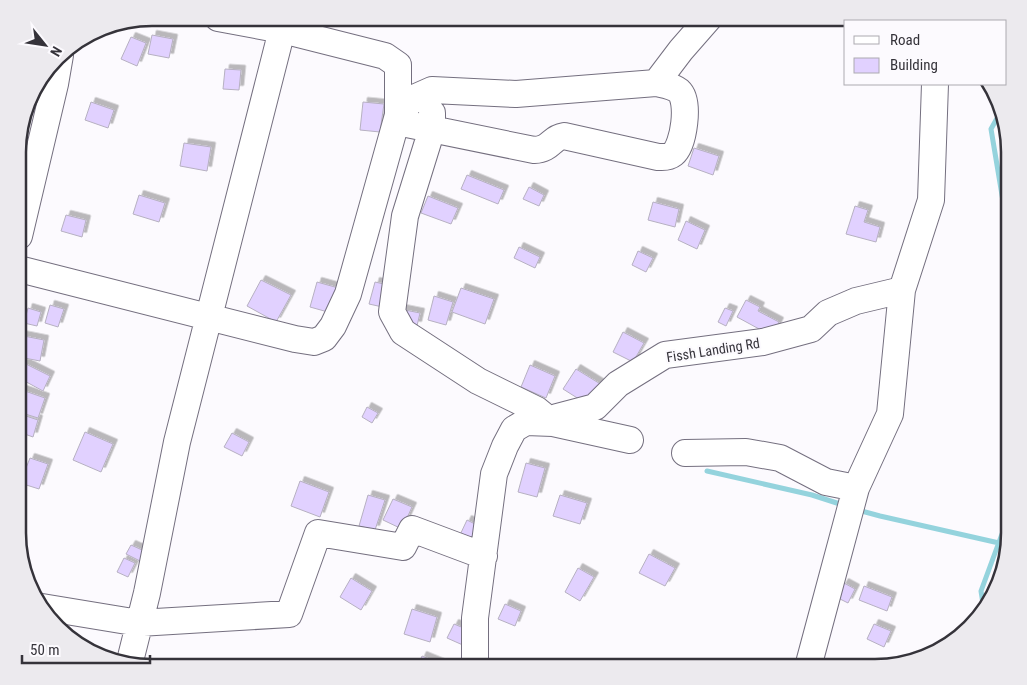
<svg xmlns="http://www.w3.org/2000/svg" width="1027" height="685" font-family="'Roboto Condensed',sans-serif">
	<defs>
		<filter id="shadow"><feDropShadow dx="4.5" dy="-4.5" stdDeviation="0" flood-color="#0004"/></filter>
	</defs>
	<rect width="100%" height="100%" fill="#fcfafe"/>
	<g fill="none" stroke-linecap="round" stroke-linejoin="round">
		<path stroke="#94d3dd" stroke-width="5" d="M 1000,113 L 991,129 L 1009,237
			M 707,471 L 812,495 L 843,505
			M 858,510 L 880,516 L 999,543
			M 984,610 L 981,591 L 1009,515"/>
	</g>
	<path fill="#e1d1ff" stroke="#b6b0c1" filter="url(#shadow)" d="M 152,35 L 173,39 L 169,58 L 148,54 Z
		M 131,37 L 146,43 L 137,66 L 121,59 Z
		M 225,69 L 241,70 L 239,90 L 223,89 Z
		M 91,102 L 114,110 L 108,128 L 85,120 Z
		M 363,102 L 384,104 L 380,132 L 360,130 Z
		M 184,143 L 211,147 L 207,171 L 180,166 Z
		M 694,148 L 719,156 L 713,175 L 688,166 Z
		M 467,175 L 504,190 L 498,204 L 461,189 Z
		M 529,187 L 544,195 L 539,206 L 523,199 Z
		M 139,195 L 165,203 L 159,222 L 133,214 Z
		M 428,196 L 458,208 L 451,224 L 421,213 Z
		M 653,202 L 679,209 L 675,227 L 648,220 Z
		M 855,206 L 868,210 L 864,222 L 880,227 L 876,242 L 846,234 Z
		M 66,215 L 86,220 L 82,237 L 61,231 Z
		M 686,221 L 705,230 L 697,249 L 678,240 Z
		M 519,247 L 540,257 L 535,268 L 514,258 Z
		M 638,251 L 653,258 L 646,272 L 632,265 Z
		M 261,280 L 291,295 L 276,322 L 247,306 Z
		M 317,282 L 342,289 L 335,314 L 310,307 Z
		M 375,282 L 393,286 L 387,308 L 369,304 Z
		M 461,288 L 494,299 L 485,324 L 452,312 Z
		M 434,296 L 453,302 L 446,325 L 428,320 Z
		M 746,300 L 760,307 L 758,311 L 779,322 L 772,336 L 737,317 Z
		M 50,305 L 64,309 L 58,327 L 45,323 Z
		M 28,308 L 41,312 L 37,326 L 24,323 Z
		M 725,308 L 733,311 L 726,326 L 718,322 Z
		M 400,309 L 420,313 L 417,326 L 398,322 Z
		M 623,332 L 644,343 L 633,362 L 613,352 Z
		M 19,335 L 44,340 L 40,361 L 19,357 Z
		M 22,362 L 50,376 L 43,391 L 19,378 L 19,369 Z
		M 530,365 L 555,376 L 546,398 L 521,387 Z
		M 576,369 L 602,385 L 590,406 L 563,389 Z
		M 22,390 L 45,398 L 38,418 L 19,412 L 19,401 Z
		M 367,407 L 378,413 L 372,423 L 362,417 Z
		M 20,414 L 38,420 L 33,437 L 19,432 Z
		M 85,432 L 113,444 L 101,472 L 73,460 Z
		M 232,433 L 249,442 L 242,456 L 224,447 Z
		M 30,458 L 48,464 L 39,489 L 20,483 Z
		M 526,463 L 545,468 L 537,497 L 518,492 Z
		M 300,481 L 329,492 L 320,517 L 291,506 Z
		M 368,495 L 385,500 L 375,530 L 359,526 Z
		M 560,495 L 587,503 L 580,524 L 553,516 Z
		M 393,499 L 412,507 L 402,529 L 383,520 Z
		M 467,520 L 483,528 L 475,545 L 459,537 Z
		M 131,545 L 149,553 L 144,563 L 126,554 Z
		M 649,554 L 675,568 L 665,586 L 639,573 Z
		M 124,558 L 135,563 L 128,577 L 117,572 Z
		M 578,568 L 594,577 L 580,601 L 565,592 Z
		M 351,578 L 372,591 L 361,610 L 340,597 Z
		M 844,583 L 855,589 L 848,603 L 836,597 Z
		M 864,586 L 892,597 L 887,611 L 859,600 Z
		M 505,604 L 521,611 L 515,626 L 498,619 Z
		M 412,609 L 437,617 L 430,642 L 404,634 Z
		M 454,624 L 471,631 L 465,646 L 447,638 Z
		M 874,624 L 891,631 L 884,647 L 867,639 Z
		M 422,656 L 449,667 L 417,667 Z"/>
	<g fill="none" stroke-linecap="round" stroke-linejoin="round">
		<defs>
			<path id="minor" d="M 218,18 L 282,30 L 385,56 L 398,65 L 398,115
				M 656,83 L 681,50 L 709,18
				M 432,113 L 432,129 L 405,216 L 392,312 L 403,332 L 478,381 L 537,410 L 553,423 L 630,440
				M 19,236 L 55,84 L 60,55
				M 19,269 L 295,339 L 314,342 L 324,338 L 333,326 L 348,294 L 398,115 L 414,98 L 432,90 L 516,94 L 656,83 C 664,85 673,86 679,91 C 690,101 684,145 673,154 C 668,158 663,157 658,157 L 564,136 C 550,138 552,149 534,150 L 397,122
				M 902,290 L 931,200 L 935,84
				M 685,453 L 746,452 L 780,458 L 826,482 L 856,488
				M 42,607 L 139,623 L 289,614 L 318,533 L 403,547 L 412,529 L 484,556
				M 130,661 L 147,593 L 177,442 L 282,30 L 283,18
				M 475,667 L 475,618 L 494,474 L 505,446 L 514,429 L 526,422 L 553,423 L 557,417 L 595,407 L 618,384 L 665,355 L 763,342 L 811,329 L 828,313 L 856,301 L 902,290 L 890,414 L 856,488 L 808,667"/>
		</defs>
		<use href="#minor" stroke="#746f7f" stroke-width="28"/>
		<use href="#minor" stroke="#fff" stroke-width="26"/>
	</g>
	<g text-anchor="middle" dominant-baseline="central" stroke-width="4" stroke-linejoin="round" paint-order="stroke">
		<g font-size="14" fill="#35333a" stroke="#fcfafe">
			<text transform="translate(713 350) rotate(-9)">Fissh Landing Rd</text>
		</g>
	</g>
	<path d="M0 0H1027V685H0ZM152 26H875A126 126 0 0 1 1001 152V533A126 126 0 0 1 875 659H152A126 126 0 0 1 26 533V152A126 126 0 0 1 152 26Z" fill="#eceaee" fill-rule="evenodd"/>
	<path fill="none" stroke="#35333a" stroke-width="2.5" d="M152 26H875A126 126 0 0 1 1001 152V533A126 126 0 0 1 875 659H152A126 126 0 0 1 26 533V152A126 126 0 0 1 152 26Z"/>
	<rect x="844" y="20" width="162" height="65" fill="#fcfafe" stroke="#acaab0"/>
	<rect x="854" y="36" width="25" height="8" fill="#ffffff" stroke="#acaab0"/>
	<text x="890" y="45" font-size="15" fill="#35333a">Road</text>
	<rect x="854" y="58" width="25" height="15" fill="#e1d1ff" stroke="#acaab0"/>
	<text x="890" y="70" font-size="15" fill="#35333a">Building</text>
	<g transform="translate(45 45) rotate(120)" stroke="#fcfafe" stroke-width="4" paint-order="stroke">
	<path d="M0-4L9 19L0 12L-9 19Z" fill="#35333a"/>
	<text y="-8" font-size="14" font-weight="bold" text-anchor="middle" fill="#35333a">N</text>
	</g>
	<path d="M22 655v8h128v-8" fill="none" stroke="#35333a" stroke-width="2.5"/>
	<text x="30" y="655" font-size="15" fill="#35333a" stroke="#fcfafe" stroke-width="4" paint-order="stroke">50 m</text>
</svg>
